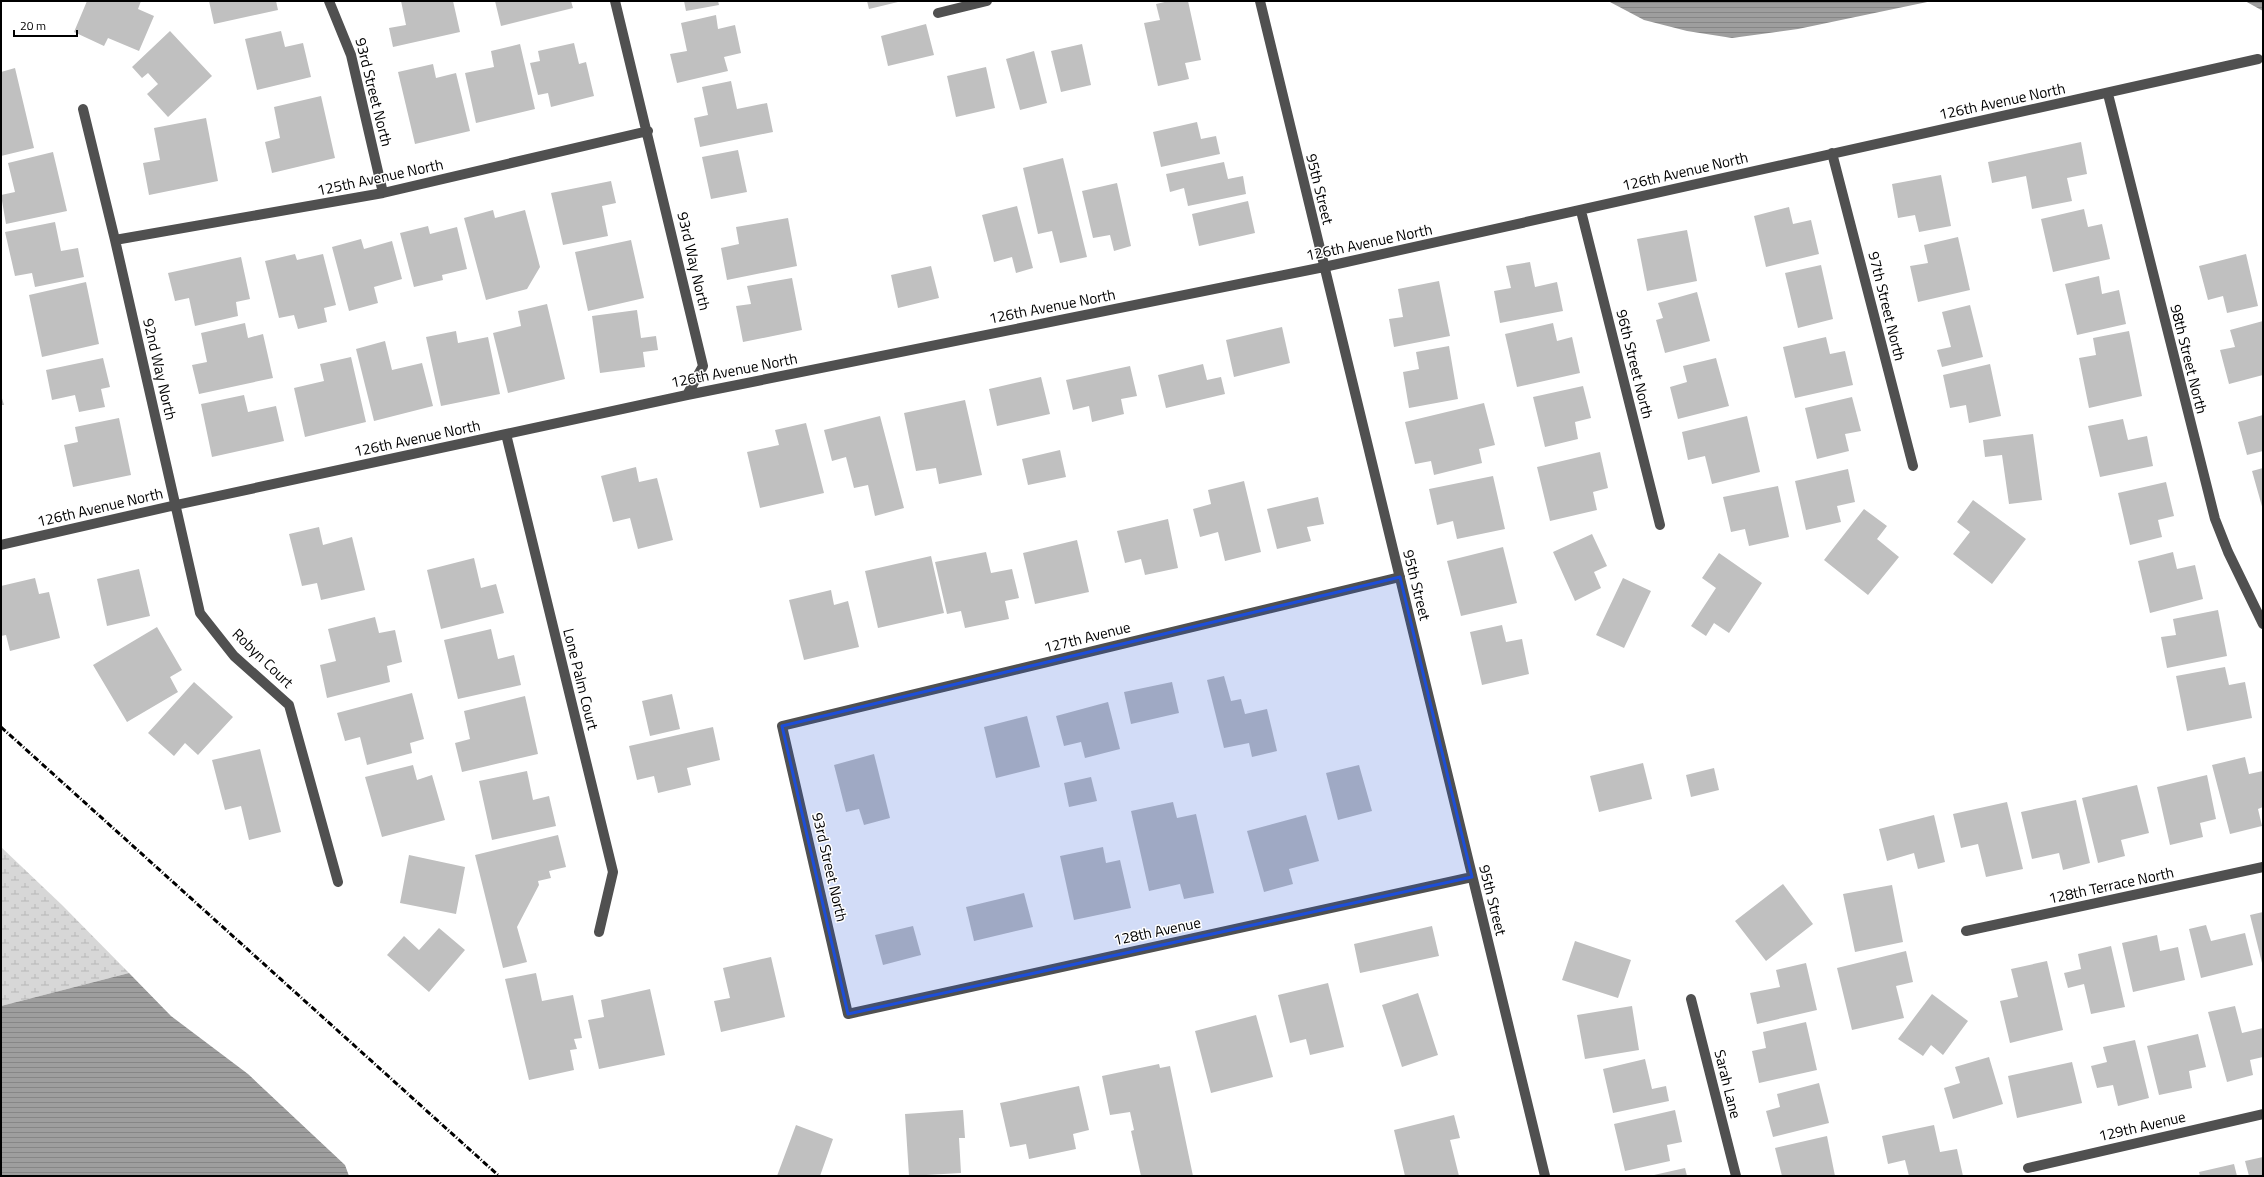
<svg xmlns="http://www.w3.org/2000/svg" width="2264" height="1177" font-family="'Titillium Web',sans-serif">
	<defs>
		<pattern id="wetland-marsh" width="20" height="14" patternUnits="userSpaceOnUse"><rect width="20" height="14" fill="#d7d7d7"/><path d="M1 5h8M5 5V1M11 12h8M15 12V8" fill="none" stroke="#b7b7b7"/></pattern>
		<pattern id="water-rules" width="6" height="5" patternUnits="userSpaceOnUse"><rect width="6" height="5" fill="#9e9e9e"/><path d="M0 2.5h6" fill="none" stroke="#868686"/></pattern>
	</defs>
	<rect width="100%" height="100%" fill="#fff"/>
	<path fill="url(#wetland-marsh)" d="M 1,847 L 62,905 L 129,973 L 1,1006 Z"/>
	<path fill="url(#water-rules)" d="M 1608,1 L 1932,1 L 1798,29 L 1732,38 L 1687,31 L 1644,20 Z
		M 2245,1 L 2263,1 L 2263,11 Z
		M 129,973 L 171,1016 L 248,1074 L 345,1165 L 349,1176 L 1,1176 L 1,1006 Z"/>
	<path fill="#c0c0c0" d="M 87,1 L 141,1 L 138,9 L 154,16 L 139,51 L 108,38 L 104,46 L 74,32 Z
		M 209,1 L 276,1 L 278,10 L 214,24 Z
		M 401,1 L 453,1 L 460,32 L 393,47 L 389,28 L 406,25 Z
		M 495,1 L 571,1 L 573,8 L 501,26 Z
		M 684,1 L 718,1 L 719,5 L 686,11 Z
		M 867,1 L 898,1 L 898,2 L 869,9 Z
		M 1169,1 L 1188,1 L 1201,60 L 1185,63 L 1189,79 L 1158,86 L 1144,23 L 1160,20 L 1156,4 Z
		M 716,15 L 718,29 L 735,25 L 741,53 L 724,57 L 728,71 L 677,83 L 670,54 L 687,51 L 681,23 Z
		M 926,24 L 934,55 L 888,66 L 881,36 Z
		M 170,31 L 212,76 L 168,117 L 147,94 L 158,84 L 148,73 L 142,78 L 132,67 Z
		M 281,31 L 285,47 L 303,43 L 311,77 L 257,90 L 245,39 Z
		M 574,43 L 579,64 L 586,62 L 594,96 L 551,107 L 548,93 L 538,95 L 530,63 L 540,61 L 538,51 Z
		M 520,44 L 535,109 L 476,123 L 465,73 L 494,67 L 491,51 Z
		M 1082,44 L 1091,85 L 1061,92 L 1051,51 Z
		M 1034,51 L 1047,103 L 1020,110 L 1006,59 Z
		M 433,64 L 436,78 L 456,73 L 470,131 L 415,144 L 398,72 Z
		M 986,67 L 995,108 L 956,117 L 947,76 Z
		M 15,68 L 34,148 L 1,156 L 1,72 Z
		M 731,81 L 737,109 L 767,103 L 773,132 L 700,147 L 694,118 L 708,115 L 702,87 Z
		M 321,96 L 335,158 L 272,173 L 265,142 L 280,138 L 274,107 Z
		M 206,118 L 218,181 L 149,195 L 143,163 L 160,160 L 154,128 Z
		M 1197,122 L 1201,139 L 1216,136 L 1220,154 L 1161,167 L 1153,132 Z
		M 2081,142 L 2087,174 L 2067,178 L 2072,201 L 2032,209 L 2026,176 L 1992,183 L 1988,162 Z
		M 738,150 L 747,192 L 711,199 L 702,157 Z
		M 53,152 L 67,211 L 6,224 L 1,195 L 15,192 L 8,163 Z
		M 1063,158 L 1087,257 L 1060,263 L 1052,231 L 1038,234 L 1023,168 Z
		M 1224,162 L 1228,179 L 1243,176 L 1246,194 L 1188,206 L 1184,188 L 1170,192 L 1166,174 Z
		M 1941,175 L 1951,226 L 1919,232 L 1915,215 L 1898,218 L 1892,184 Z
		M 611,181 L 616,203 L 602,206 L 608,236 L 563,245 L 551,193 Z
		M 1117,183 L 1131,246 L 1114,251 L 1110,235 L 1093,238 L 1082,191 Z
		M 1248,201 L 1255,233 L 1199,246 L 1192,214 Z
		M 1017,206 L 1033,268 L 1016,273 L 1012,257 L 994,262 L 982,215 Z
		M 1789,207 L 1793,224 L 1811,220 L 1819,254 L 1766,267 L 1754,216 Z
		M 2084,209 L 2088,227 L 2102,224 L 2110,259 L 2053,272 L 2041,219 Z
		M 493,210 L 495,218 L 525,210 L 540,267 L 527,289 L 486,300 L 464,218 Z
		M 788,218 L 797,266 L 727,280 L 721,248 L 739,244 L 736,227 Z
		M 55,222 L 61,251 L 78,248 L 84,277 L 35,287 L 32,273 L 15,276 L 5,232 Z
		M 428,226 L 430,234 L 457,227 L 467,269 L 442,275 L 443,280 L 414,287 L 400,233 Z
		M 1687,230 L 1697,281 L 1647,291 L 1637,239 Z
		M 1958,237 L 1970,290 L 1918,302 L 1910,266 L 1928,263 L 1924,245 Z
		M 361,239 L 364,249 L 392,241 L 402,279 L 374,287 L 378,303 L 349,311 L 332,247 Z
		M 631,240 L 644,298 L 588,311 L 575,252 Z
		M 295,254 L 297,260 L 323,254 L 336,305 L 324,308 L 327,322 L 298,329 L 294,315 L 279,318 L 265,261 Z
		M 2246,254 L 2258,306 L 2227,313 L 2223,296 L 2208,300 L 2199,266 Z
		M 241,257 L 250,299 L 236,302 L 238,316 L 195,326 L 189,298 L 175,301 L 168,273 Z
		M 1530,262 L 1535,287 L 1557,282 L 1563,311 L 1500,323 L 1494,291 L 1511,288 L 1506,266 Z
		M 1821,265 L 1833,319 L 1798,328 L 1785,273 Z
		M 931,266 L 939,298 L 898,308 L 891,275 Z
		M 2099,276 L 2102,294 L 2119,290 L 2126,324 L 2077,335 L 2065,284 Z
		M 792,278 L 802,330 L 743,342 L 736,306 L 751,304 L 747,286 Z
		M 1439,281 L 1450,336 L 1394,347 L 1389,319 L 1403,317 L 1398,289 Z
		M 86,282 L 99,344 L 42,357 L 29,295 Z
		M 1697,292 L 1710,341 L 1665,353 L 1656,320 L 1663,318 L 1658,303 Z
		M 547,304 L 565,379 L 508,393 L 493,333 L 521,326 L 518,311 Z
		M 1970,305 L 1983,357 L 1942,367 L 1937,350 L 1951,347 L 1942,312 Z
		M 637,310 L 641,338 L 656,336 L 658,350 L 643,352 L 645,367 L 600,373 L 592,316 Z
		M 2263,321 L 2263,375 L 2229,384 L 2220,350 L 2235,347 L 2230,330 Z
		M 245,323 L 248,338 L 263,334 L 273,378 L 199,394 L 192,365 L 207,362 L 201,333 Z
		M 1553,323 L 1557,341 L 1572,337 L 1580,373 L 1517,387 L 1505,334 Z
		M 1282,327 L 1290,363 L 1234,377 L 1226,340 Z
		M 456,331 L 458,343 L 488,337 L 500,394 L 441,406 L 426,337 Z
		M 2129,331 L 2142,396 L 2089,408 L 2079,358 L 2096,355 L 2093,338 Z
		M 1826,337 L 1830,354 L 1845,351 L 1853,385 L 1795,398 L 1783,347 Z
		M 385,341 L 392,370 L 422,363 L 433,406 L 374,421 L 356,349 Z
		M 1449,346 L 1458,399 L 1409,408 L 1403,372 L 1419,369 L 1416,352 Z
		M 351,357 L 366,422 L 305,437 L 294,388 L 324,381 L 320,364 Z
		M 103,358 L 110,387 L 101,389 L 105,407 L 79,412 L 75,395 L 52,400 L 46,370 Z
		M 1716,358 L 1729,406 L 1678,419 L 1670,387 L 1687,382 L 1683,366 Z
		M 1203,364 L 1207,380 L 1221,377 L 1225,394 L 1166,408 L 1158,375 Z
		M 1990,364 L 2001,416 L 1969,423 L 1966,405 L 1950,408 L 1943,375 Z
		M 1130,366 L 1137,396 L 1121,399 L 1124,414 L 1092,422 L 1089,406 L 1073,410 L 1066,380 Z
		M 1041,377 L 1050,414 L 997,426 L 989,389 Z
		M 1583,386 L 1591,418 L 1575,422 L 1578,439 L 1545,447 L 1533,397 Z
		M 1,395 L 4,405 L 1,405 Z
		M 244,395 L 248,412 L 276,406 L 284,441 L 212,457 L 201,404 Z
		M 1852,397 L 1861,431 L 1845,434 L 1849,451 L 1817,459 L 1805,408 Z
		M 965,400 L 982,475 L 939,484 L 936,468 L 916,471 L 904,413 Z
		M 1484,403 L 1495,445 L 1479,449 L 1482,463 L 1434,475 L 1431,461 L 1415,464 L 1405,422 Z
		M 2263,415 L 2263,451 L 2247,455 L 2238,422 Z
		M 880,416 L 904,508 L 875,516 L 868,485 L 854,488 L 846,457 L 832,461 L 824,430 Z
		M 1747,416 L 1760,472 L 1712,484 L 1705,456 L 1688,460 L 1682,432 Z
		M 119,418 L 131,475 L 73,487 L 64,445 L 78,442 L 75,427 Z
		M 2123,419 L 2128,440 L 2147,436 L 2153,466 L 2100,477 L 2088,426 Z
		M 806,423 L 824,493 L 760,508 L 747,452 L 779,445 L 775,430 Z
		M 2033,434 L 2042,500 L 2009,504 L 2002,455 L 1985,457 L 1983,440 Z
		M 1060,450 L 1066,477 L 1028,485 L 1022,459 Z
		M 1600,452 L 1608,488 L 1593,492 L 1597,510 L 1550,521 L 1537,467 Z
		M 636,467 L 639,482 L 657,478 L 673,540 L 638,549 L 630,518 L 613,522 L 601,476 Z
		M 2263,468 L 2263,510 L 2252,471 Z
		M 1848,469 L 1855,502 L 1837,506 L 1841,522 L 1806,530 L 1795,481 Z
		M 1493,476 L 1505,529 L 1457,539 L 1453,521 L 1437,525 L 1429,489 Z
		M 1244,481 L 1261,552 L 1225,561 L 1218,532 L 1200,537 L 1193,509 L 1211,504 L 1208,490 Z
		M 2166,482 L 2174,516 L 2158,520 L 2162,537 L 2130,545 L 2118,493 Z
		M 1778,486 L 1789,537 L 1749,546 L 1745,529 L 1731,532 L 1723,497 Z
		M 1318,497 L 1324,524 L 1307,527 L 1311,541 L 1277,549 L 1267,509 Z
		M 1973,500 L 2026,539 L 1992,584 L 1953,554 L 1970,532 L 1957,522 Z
		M 1864,509 L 1887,526 L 1877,539 L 1899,557 L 1868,595 L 1824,560 Z
		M 1168,519 L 1178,568 L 1145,575 L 1141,559 L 1125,563 L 1117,531 Z
		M 319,527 L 323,545 L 352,537 L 365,590 L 321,600 L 317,583 L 302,586 L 289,534 Z
		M 1592,534 L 1607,566 L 1594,572 L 1601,588 L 1575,601 L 1553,552 Z
		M 1077,540 L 1089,592 L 1035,604 L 1023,553 Z
		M 1503,547 L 1517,603 L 1461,616 L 1447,561 Z
		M 986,552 L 991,573 L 1012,569 L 1019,598 L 1005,601 L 1009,619 L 965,628 L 961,611 L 947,614 L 935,562 Z
		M 2173,552 L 2177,569 L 2195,565 L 2203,599 L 2150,613 L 2138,561 Z
		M 1719,553 L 1762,583 L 1729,633 L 1714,623 L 1706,636 L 1691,626 L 1716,588 L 1702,578 Z
		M 931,556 L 944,613 L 878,628 L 865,571 Z
		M 474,558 L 481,588 L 496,584 L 504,613 L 441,629 L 427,570 Z
		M 139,569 L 150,616 L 107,626 L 97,579 Z
		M 35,578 L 39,594 L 49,592 L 60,638 L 10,651 L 6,635 L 1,636 L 1,586 Z
		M 1623,578 L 1651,591 L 1624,648 L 1596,635 Z
		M 831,590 L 834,605 L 848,601 L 859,647 L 804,660 L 789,600 Z
		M 2218,610 L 2227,656 L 2167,668 L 2161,637 L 2176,635 L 2173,619 Z
		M 375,617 L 379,633 L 395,630 L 402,662 L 387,666 L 390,682 L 327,698 L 320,665 L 336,661 L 328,629 Z
		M 1502,625 L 1506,642 L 1522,639 L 1529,674 L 1482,685 L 1470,632 Z
		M 157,627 L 182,670 L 170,677 L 178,692 L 127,722 L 93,665 Z
		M 491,629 L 498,659 L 514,655 L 521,685 L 458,699 L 444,640 Z
		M 2225,667 L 2229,685 L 2245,682 L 2252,718 L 2187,731 L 2176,676 Z
		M 1224,676 L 1231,701 L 1241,699 L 1245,714 L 1267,709 L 1277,751 L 1252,757 L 1249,743 L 1224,748 L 1207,680 Z
		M 194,682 L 233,717 L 198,755 L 185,743 L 174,756 L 148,733 Z
		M 1172,682 L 1179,713 L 1131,724 L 1124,692 Z
		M 412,693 L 424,739 L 410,743 L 412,753 L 367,765 L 360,737 L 345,741 L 337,713 Z
		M 672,694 L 680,729 L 650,736 L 642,701 Z
		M 525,696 L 538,754 L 462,772 L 455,743 L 470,739 L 464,711 Z
		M 1108,702 L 1120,749 L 1085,758 L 1081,742 L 1064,746 L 1056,716 Z
		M 1027,716 L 1040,767 L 996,778 L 984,727 Z
		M 713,727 L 720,760 L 687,768 L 691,785 L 658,793 L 654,776 L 637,780 L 629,746 Z
		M 260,749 L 281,832 L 249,840 L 241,806 L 225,810 L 212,760 Z
		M 874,754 L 890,818 L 864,825 L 859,809 L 846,812 L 834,765 Z
		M 2245,757 L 2249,774 L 2263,771 L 2263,807 L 2258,809 L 2262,826 L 2230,834 L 2212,765 Z
		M 1643,763 L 1652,799 L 1599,812 L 1590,776 Z
		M 413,765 L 417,780 L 432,775 L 445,820 L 382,837 L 365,777 Z
		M 1359,765 L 1372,811 L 1338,820 L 1326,773 Z
		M 1714,768 L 1719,790 L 1691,797 L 1686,775 Z
		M 527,771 L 533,800 L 549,796 L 556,826 L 492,840 L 479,781 Z
		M 2207,775 L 2216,819 L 2200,823 L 2203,837 L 2170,845 L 2157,787 Z
		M 1091,777 L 1097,801 L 1069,807 L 1064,783 Z
		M 2137,785 L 2149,833 L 2121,840 L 2125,856 L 2098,863 L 2082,798 Z
		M 2076,800 L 2090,863 L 2063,870 L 2059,853 L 2032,859 L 2021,812 Z
		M 1173,802 L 1177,818 L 1196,814 L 1214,893 L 1184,899 L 1180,884 L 1149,891 L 1131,811 Z
		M 2007,802 L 2023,869 L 1986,877 L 1978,844 L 1961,848 L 1953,814 Z
		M 1306,815 L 1319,861 L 1289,869 L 1293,884 L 1264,892 L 1247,831 Z
		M 1934,815 L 1945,862 L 1918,869 L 1914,853 L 1887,861 L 1879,829 Z
		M 558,835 L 566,867 L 549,871 L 551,878 L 538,881 L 539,885 L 517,927 L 527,962 L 503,968 L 475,855 Z
		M 1103,847 L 1106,863 L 1120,860 L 1131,908 L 1074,920 L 1060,856 Z
		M 409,855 L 465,867 L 456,914 L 400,903 Z
		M 1783,884 L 1813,924 L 1766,961 L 1735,921 Z
		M 1892,885 L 1903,942 L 1855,952 L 1843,894 Z
		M 1024,893 L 1033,927 L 974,941 L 966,907 Z
		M 2263,912 L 2263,963 L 2262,963 L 2250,915 Z
		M 2206,925 L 2211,941 L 2245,933 L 2253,965 L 2201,978 L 2189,929 Z
		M 913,926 L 921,955 L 883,965 L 875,935 Z
		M 1432,926 L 1439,956 L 1360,973 L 1354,944 Z
		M 439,928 L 465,950 L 429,992 L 387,955 L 404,936 L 419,950 Z
		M 2157,935 L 2160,951 L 2178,947 L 2185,980 L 2133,992 L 2122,943 Z
		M 1575,941 L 1631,960 L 1618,998 L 1562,980 Z
		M 2111,946 L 2125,1007 L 2091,1014 L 2084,984 L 2068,988 L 2064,973 L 2081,969 L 2078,954 Z
		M 1906,951 L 1913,982 L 1896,986 L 1904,1018 L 1852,1030 L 1837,968 Z
		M 771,957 L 785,1017 L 721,1032 L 714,1001 L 730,998 L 723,968 Z
		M 2047,961 L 2063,1030 L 2010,1043 L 2000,1001 L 2018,997 L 2011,969 Z
		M 1806,963 L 1817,1010 L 1757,1024 L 1750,993 L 1780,987 L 1776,970 Z
		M 536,973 L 542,1001 L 573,995 L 582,1038 L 574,1039 L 577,1049 L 570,1050 L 574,1070 L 529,1080 L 505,979 Z
		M 1328,983 L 1344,1047 L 1310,1055 L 1306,1039 L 1290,1043 L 1278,995 Z
		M 650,989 L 665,1055 L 599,1069 L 588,1020 L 604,1017 L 601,1000 Z
		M 1418,993 L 1438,1055 L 1402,1067 L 1382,1005 Z
		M 1932,994 L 1968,1021 L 1943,1055 L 1931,1045 L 1923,1056 L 1898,1039 Z
		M 1632,1006 L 1639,1050 L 1585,1059 L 1577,1015 Z
		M 2235,1006 L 2242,1033 L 2263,1028 L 2263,1057 L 2250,1060 L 2253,1075 L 2227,1082 L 2208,1012 Z
		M 1256,1015 L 1273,1077 L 1211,1093 L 1195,1031 Z
		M 1806,1022 L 1817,1070 L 1759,1083 L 1752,1051 L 1766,1048 L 1763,1032 Z
		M 2198,1034 L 2206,1067 L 2189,1071 L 2192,1088 L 2159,1095 L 2147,1046 Z
		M 2135,1040 L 2149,1098 L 2118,1106 L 2113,1085 L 2097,1088 L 2091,1066 L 2107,1062 L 2103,1047 Z
		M 1989,1057 L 2003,1104 L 1953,1119 L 1944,1088 L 1960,1083 L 1955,1067 Z
		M 1645,1059 L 1652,1089 L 1666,1086 L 1669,1101 L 1613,1113 L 1603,1069 Z
		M 2072,1062 L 2082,1103 L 2017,1118 L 2008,1076 Z
		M 1159,1064 L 1160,1068 L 1170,1066 L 1193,1176 L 1141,1176 L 1131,1131 L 1134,1130 L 1130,1112 L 1110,1115 L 1102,1076 Z
		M 1819,1083 L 1829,1123 L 1773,1137 L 1766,1111 L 1780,1107 L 1777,1094 Z
		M 1079,1086 L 1089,1130 L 1073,1134 L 1076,1149 L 1029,1159 L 1026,1144 L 1010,1147 L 1000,1103 Z
		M 963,1110 L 965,1138 L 959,1138 L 961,1173 L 909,1176 L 905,1114 Z
		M 1675,1110 L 1682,1142 L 1667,1145 L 1670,1161 L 1625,1171 L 1614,1124 Z
		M 1454,1115 L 1460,1138 L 1450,1140 L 1459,1176 L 1405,1176 L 1394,1130 Z
		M 796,1125 L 833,1139 L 820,1176 L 777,1176 Z
		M 1934,1125 L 1940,1152 L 1957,1149 L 1963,1176 L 1909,1176 L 1905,1160 L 1888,1164 L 1882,1136 Z
		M 1827,1136 L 1835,1176 L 1782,1176 L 1775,1148 Z
		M 2263,1157 L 2263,1176 L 2249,1176 L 2245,1161 Z
		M 2234,1164 L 2237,1176 L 2200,1176 L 2199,1172 Z
		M 1685,1168 L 1687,1176 L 1654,1176 L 1654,1175 Z"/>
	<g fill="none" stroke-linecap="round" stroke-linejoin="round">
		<path stroke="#505050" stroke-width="10" d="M 329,1 L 351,55 L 383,193
			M 615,1 L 703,366 L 687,395
			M 1260,1 L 1545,1176
			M 938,13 L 987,1
			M 2108,94 L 2215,519 L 2228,552 L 2263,624
			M 83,109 L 115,240 L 200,613 L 234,656 L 289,705 L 338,882
			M 1832,153 L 1913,466
			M 1581,211 L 1660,525
			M 115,240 L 383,193 L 648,131
			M 506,434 L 613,872 L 599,932
			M 1,545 L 176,505 L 687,395 L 1324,267 L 2258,59
			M 1400,577 L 782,726 L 848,1014 L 1472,877
			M 1966,931 L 2263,867
			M 1691,999 L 1736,1176
			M 2028,1168 L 2263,1114"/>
		<path stroke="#000" stroke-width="3" stroke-dasharray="6 2 1 2" stroke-linecap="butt" d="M 1,727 L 499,1176"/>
	</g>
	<path fill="#1d4ed8" fill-opacity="0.2" stroke="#1d4ed8" stroke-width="3" stroke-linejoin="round" d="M 1400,577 L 1472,877 L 848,1014 L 782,726 Z"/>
	<g text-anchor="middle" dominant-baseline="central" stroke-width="3" stroke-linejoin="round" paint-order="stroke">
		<g font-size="15" fill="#000" stroke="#fff">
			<text transform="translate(374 92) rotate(76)">93rd Street North</text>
			<text transform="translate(2002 101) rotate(-12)">126th Avenue North</text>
			<text transform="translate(1685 171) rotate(-13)">126th Avenue North</text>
			<text transform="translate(380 177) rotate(-12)">125th Avenue North</text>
			<text transform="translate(1320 189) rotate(76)">95th Street</text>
			<text transform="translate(1369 242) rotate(-12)">126th Avenue North</text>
			<text transform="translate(694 261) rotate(77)">93rd Way North</text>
			<text transform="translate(1052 306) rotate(-11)">126th Avenue North</text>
			<text transform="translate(1887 306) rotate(76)">97th Street North</text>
			<text transform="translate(2189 359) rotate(76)">98th Street North</text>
			<text transform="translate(1635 364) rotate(76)">96th Street North</text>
			<text transform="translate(160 369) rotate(77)">92nd Way North</text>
			<text transform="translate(734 370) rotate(-11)">126th Avenue North</text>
			<text transform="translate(417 438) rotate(-12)">126th Avenue North</text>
			<text transform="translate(100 507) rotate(-13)">126th Avenue North</text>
			<text transform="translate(1417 585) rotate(76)">95th Street</text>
			<text transform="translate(1087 637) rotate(-14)">127th Avenue</text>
			<text transform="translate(263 658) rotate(44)">Robyn Court</text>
			<text transform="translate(581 679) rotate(76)">Lone Palm Court</text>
			<text transform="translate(830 867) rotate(77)">93rd Street North</text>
			<text transform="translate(2111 885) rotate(-12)">128th Terrace North</text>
			<text transform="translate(1493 900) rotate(76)">95th Street</text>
			<text transform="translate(1157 931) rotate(-12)">128th Avenue</text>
			<text transform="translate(1728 1084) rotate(76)">Sarah Lane</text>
			<text transform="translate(2142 1126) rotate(-13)">129th Avenue</text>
		</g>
	</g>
	<rect width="2264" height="1177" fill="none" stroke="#000000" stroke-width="4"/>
	<path d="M14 30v6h63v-6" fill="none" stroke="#000000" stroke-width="2"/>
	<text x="20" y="30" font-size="12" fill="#000000" stroke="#ffffff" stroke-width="3" paint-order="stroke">20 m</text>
</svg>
